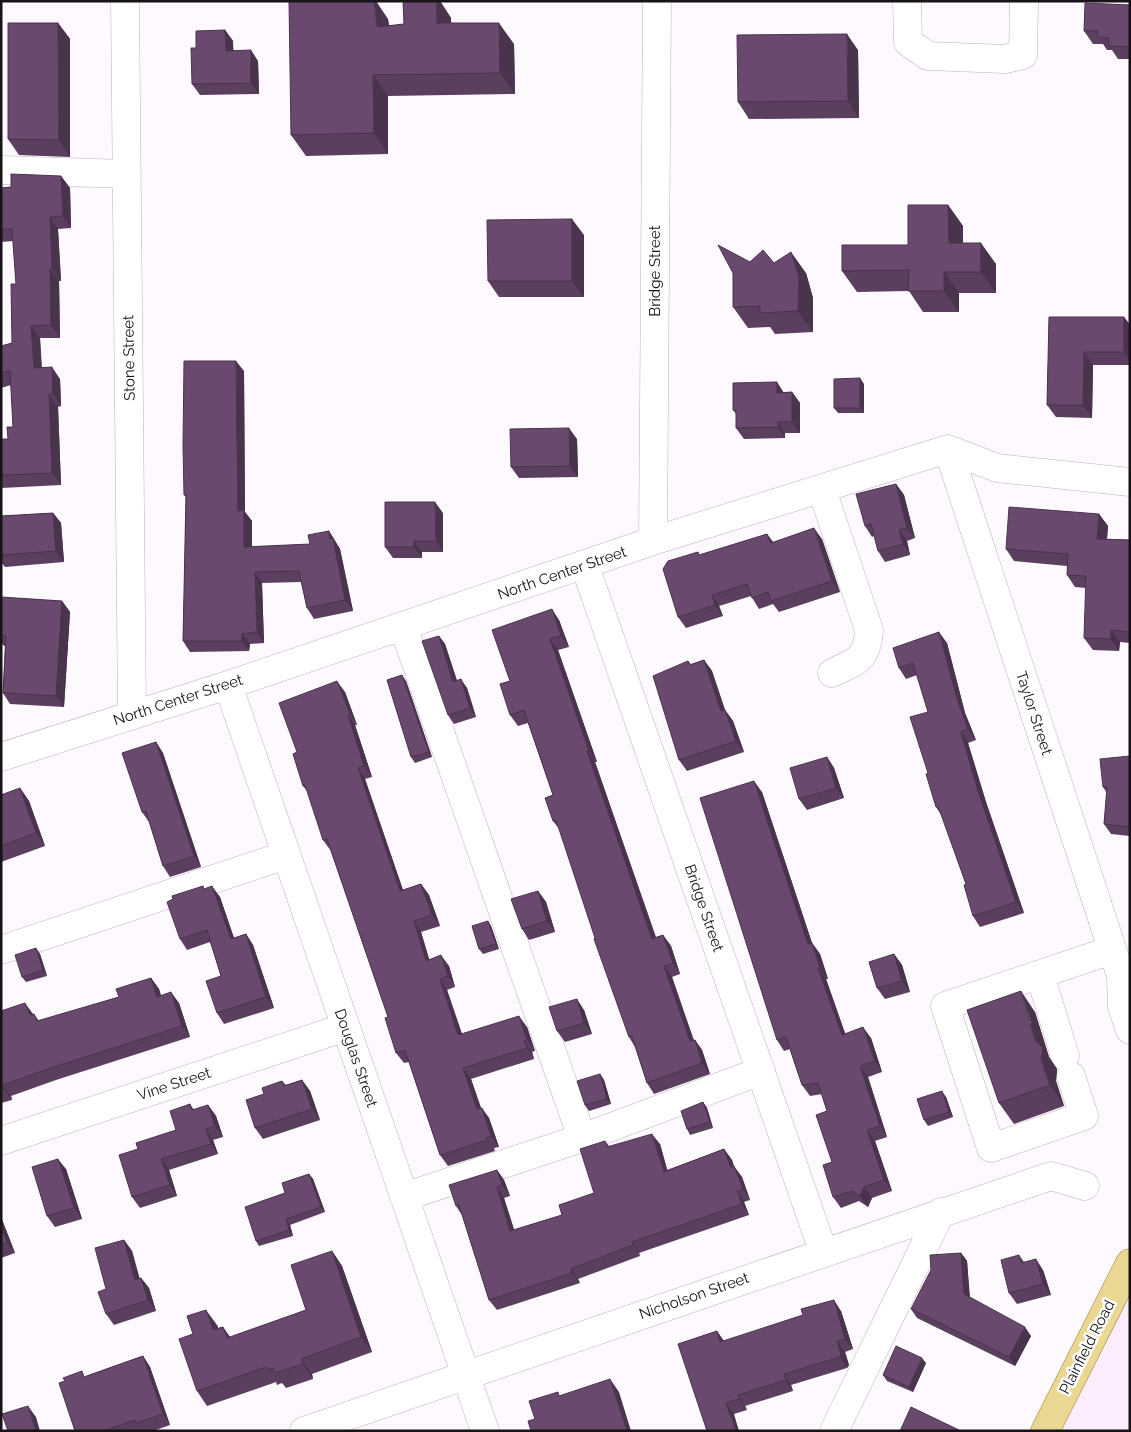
<svg xmlns="http://www.w3.org/2000/svg" width="1131" height="1432" font-family="Raleway,sans-serif">
	<rect width="100%" height="100%" fill="#fdf9fe"/>
	<path fill="#fcecfe" d="M 1130,1278 L 1130,1431 L 1053,1431 Z"/>
	<g fill="none" stroke-linecap="round" stroke-linejoin="round">
		<defs>
			<path id="minor" d="M 125,1 L 132,714
				M 907,1 L 908,42 L 928,56 L 1005,59 L 1023,55 L 1024,1
				M 1,170 L 127,174
				M 948,449 L 1121,976 L 1122,1007 L 1130,1030
				M 822,490 L 869,630 C 867,660 857,661 832,673
				M 653,541 L 657,1
				M 585,566 L 823,1251
				M 403,626 L 582,1138
				M 228,685 L 485,1431
				M 1,757 L 228,685 L 653,541 L 948,449 L 997,468 L 1130,482
				M 1,950 L 286,855
				M 1040,975 L 1065,1056
				M 1071,1076 L 1084,1116 L 991,1148 L 945,1006 L 1112,950
				M 1,1141 L 346,1027
				M 404,1197 L 582,1138 L 761,1071
				M 304,1431 C 554,1347 801,1259 1051,1176 L 1085,1186
				M 834,1431 L 941,1212"/>
			<path id="major" d="M 1045,1431 L 1130,1263"/>
		</defs>
		<use href="#minor" stroke="#bcb2bd" stroke-width="29"/>
		<use href="#major" stroke="#978238" stroke-width="29"/>
		<use href="#minor" stroke="#fff" stroke-width="28"/>
		<use href="#major" stroke="#ead892" stroke-width="28"/>
	</g>
	<path fill="#5b3f5f" d="M 403,1 L 440,1 L 451,18 L 451,23 L 514,44 L 515,94 L 388,96 L 388,154 L 306,156 L 291,135 L 388,19 L 389,26 L 404,24 Z
		M 1130,5 L 1130,59 L 1118,59 L 1112,50 L 1107,50 L 1103,44 L 1093,44 L 1084,31 Z
		M 58,23 L 70,39 L 70,157 L 19,155 L 8,139 Z
		M 225,30 L 233,41 L 233,50 L 258,61 L 259,94 L 200,95 L 192,84 L 196,48 Z
		M 858,50 L 859,118 L 749,119 L 738,102 Z
		M 61,176 L 70,188 L 71,228 L 58,229 L 61,281 L 59,281 L 60,338 L 40,338 L 42,368 L 60,379 L 61,406 L 58,407 L 61,485 L 1,488 L 1,439 L 8,439 L 13,427 L 11,385 L 1,388 L 1,346 L 12,343 L 16,284 L 13,241 L 1,242 L 1,188 L 11,187 Z
		M 948,205 L 963,226 L 963,243 L 996,264 L 996,293 L 959,293 L 959,312 L 923,312 L 909,291 L 857,292 L 842,271 L 908,245 Z
		M 584,235 L 584,297 L 499,297 L 488,281 Z
		M 750,262 L 774,263 L 806,273 L 813,298 L 813,332 L 775,334 L 770,327 L 748,328 L 733,307 Z
		M 1049,317 L 1124,317 L 1130,325 L 1130,365 L 1093,365 L 1092,418 L 1056,417 L 1047,405 Z
		M 244,371 L 245,512 L 252,521 L 252,547 L 310,544 L 329,531 L 340,549 L 353,611 L 314,619 L 307,608 L 301,582 L 262,583 L 264,643 L 250,644 L 249,651 L 190,652 L 183,641 L 186,497 L 184,495 Z
		M 864,384 L 864,413 L 838,413 L 834,408 Z
		M 784,392 L 792,392 L 800,403 L 800,433 L 785,433 L 785,438 L 744,439 L 736,428 L 736,414 L 733,410 Z
		M 577,439 L 578,477 L 519,478 L 511,467 Z
		M 896,484 L 904,495 L 915,538 L 907,541 L 910,555 L 885,562 L 878,551 L 874,536 L 872,537 L 865,526 Z
		M 53,513 L 61,523 L 64,562 L 5,567 L 1,562 L 1,516 Z
		M 443,513 L 443,552 L 422,552 L 422,558 L 393,558 L 385,547 Z
		M 1099,514 L 1108,526 L 1107,539 L 1130,540 L 1130,643 L 1120,642 L 1119,651 L 1093,650 L 1084,638 L 1086,588 L 1075,587 L 1067,575 L 1067,566 L 1014,561 L 1006,549 Z
		M 767,534 L 773,542 L 822,539 L 840,592 L 779,612 L 773,604 L 759,609 L 751,596 L 719,606 L 723,616 L 686,628 L 678,617 L 700,555 Z
		M 1,597 L 62,601 L 70,612 L 64,707 L 10,704 L 3,693 L 5,646 L 4,646 L 1,642 Z
		M 559,620 L 569,647 L 558,650 L 597,762 L 595,762 L 656,937 L 663,935 L 671,946 L 680,974 L 672,977 L 693,1040 L 695,1040 L 702,1050 L 710,1074 L 654,1094 L 647,1083 L 635,1047 L 629,1037 L 560,830 L 553,821 L 553,795 L 528,723 L 518,726 L 510,715 L 510,681 Z
		M 439,636 L 445,644 L 457,681 L 467,688 L 476,717 L 454,724 L 448,715 Z
		M 947,643 L 965,713 L 976,740 L 968,743 L 986,802 L 1024,913 L 980,927 L 973,916 L 966,884 L 942,816 L 936,807 L 928,773 L 928,712 L 917,675 L 906,679 L 899,668 Z
		M 704,660 L 712,671 L 725,710 L 733,721 L 744,752 L 687,771 L 679,760 L 688,661 L 691,664 Z
		M 406,681 L 432,757 L 415,763 L 411,757 Z
		M 345,692 L 357,725 L 355,725 L 372,777 L 365,779 L 403,890 L 421,884 L 429,895 L 440,926 L 421,932 L 429,959 L 449,966 L 455,987 L 447,990 L 462,1034 L 527,1027 L 535,1051 L 532,1052 L 534,1059 L 471,1079 L 481,1108 L 489,1118 L 499,1147 L 494,1148 L 495,1151 L 448,1166 L 440,1155 L 409,1062 L 404,1063 L 396,1053 L 388,1017 L 331,851 L 323,840 L 308,792 L 303,786 Z
		M 156,742 L 163,753 L 201,867 L 170,877 L 163,866 L 149,822 L 142,812 Z
		M 1130,756 L 1130,836 L 1111,834 L 1104,824 L 1107,793 L 1103,787 Z
		M 827,757 L 834,768 L 844,798 L 807,810 L 799,799 Z
		M 20,788 L 29,801 L 45,846 L 1,862 L 1,795 Z
		M 762,792 L 812,943 L 820,954 L 828,979 L 826,979 L 845,1033 L 871,1038 L 882,1072 L 868,1077 L 887,1137 L 875,1141 L 892,1191 L 872,1198 L 868,1207 L 859,1201 L 841,1208 L 833,1197 L 832,1162 L 827,1111 L 822,1094 L 810,1096 L 802,1085 L 790,1049 L 784,1051 L 777,1040 Z
		M 205,888 L 220,897 L 234,938 L 246,934 L 253,945 L 274,1008 L 224,1024 L 217,1013 L 221,976 L 210,942 L 187,950 L 180,939 Z
		M 538,891 L 546,902 L 555,932 L 529,940 L 522,929 Z
		M 488,921 L 491,926 L 499,949 L 483,954 L 479,949 Z
		M 36,948 L 40,954 L 47,976 L 26,982 L 22,977 Z
		M 894,954 L 902,965 L 910,992 L 885,999 L 877,988 Z
		M 151,978 L 159,989 L 161,995 L 179,1003 L 190,1037 L 56,1080 L 11,1096 L 12,1100 L 1,1103 L 1,1029 L 34,1014 L 39,1021 L 119,997 Z
		M 584,1010 L 592,1034 L 565,1042 L 557,1031 Z
		M 1035,1012 L 1049,1057 L 1057,1069 L 1056,1081 L 1064,1106 L 1014,1124 L 999,1103 Z
		M 600,1074 L 604,1080 L 611,1104 L 589,1111 L 585,1105 Z
		M 302,1080 L 310,1091 L 320,1120 L 263,1139 L 255,1128 L 264,1094 L 282,1081 L 286,1085 Z
		M 946,1097 L 953,1117 L 928,1126 L 924,1120 Z
		M 703,1102 L 707,1108 L 713,1128 L 690,1135 L 687,1129 Z
		M 190,1104 L 194,1110 L 208,1105 L 216,1116 L 223,1137 L 213,1140 L 218,1154 L 169,1170 L 177,1196 L 140,1208 L 132,1197 L 138,1149 L 176,1130 Z
		M 605,1141 L 609,1146 L 660,1144 L 667,1170 L 724,1149 L 732,1160 L 734,1167 L 742,1177 L 750,1200 L 744,1202 L 749,1215 L 639,1253 L 640,1256 L 578,1279 L 580,1283 L 497,1310 L 489,1300 L 462,1215 L 456,1206 L 497,1170 L 504,1180 L 510,1196 L 504,1198 L 514,1230 L 562,1215 L 594,1193 Z
		M 66,1169 L 82,1219 L 55,1227 L 47,1216 Z
		M 309,1174 L 313,1179 L 325,1212 L 290,1225 L 293,1236 L 259,1246 L 256,1241 L 285,1193 Z
		M 1,1217 L 15,1253 L 1,1258 Z
		M 124,1240 L 132,1251 L 139,1278 L 141,1278 L 149,1288 L 156,1311 L 114,1325 L 106,1314 L 106,1289 Z
		M 332,1251 L 342,1266 L 372,1352 L 312,1374 L 313,1379 L 286,1388 L 282,1383 L 277,1385 L 276,1382 L 207,1406 L 197,1391 L 217,1325 L 218,1328 L 223,1327 L 230,1337 L 306,1310 Z
		M 961,1253 L 967,1261 L 970,1297 L 1031,1336 L 1015,1366 L 917,1318 L 911,1309 Z
		M 1019,1255 L 1024,1262 L 1043,1270 L 1051,1295 L 1017,1304 L 1009,1293 Z
		M 841,1311 L 853,1349 L 845,1352 L 849,1365 L 847,1368 L 791,1385 L 793,1391 L 745,1406 L 747,1410 L 734,1414 L 707,1431 L 717,1331 L 724,1341 Z
		M 143,1356 L 150,1367 L 170,1425 L 153,1431 L 75,1431 L 86,1376 Z
		M 926,1363 L 913,1392 L 887,1381 L 883,1375 Z"/>
	<path fill="#4a334d" d="M 374,1 L 376,1 L 388,19 L 392,48 L 377,27 Z
		M 437,1 L 440,1 L 451,18 L 452,44 L 437,23 Z
		M 58,23 L 70,39 L 70,157 L 59,140 Z
		M 499,23 L 514,44 L 515,94 L 500,73 Z
		M 225,30 L 233,41 L 234,62 L 226,51 Z
		M 847,34 L 858,50 L 859,118 L 848,101 Z
		M 251,50 L 258,61 L 259,94 L 251,83 Z
		M 373,75 L 388,96 L 388,154 L 374,133 Z
		M 61,176 L 70,188 L 71,228 L 63,216 Z
		M 948,205 L 963,226 L 963,264 L 949,243 Z
		M 50,217 L 58,229 L 61,281 L 52,269 Z
		M 572,219 L 584,235 L 584,297 L 572,281 Z
		M 981,243 L 996,264 L 996,293 L 981,272 Z
		M 791,252 L 806,273 L 813,298 L 813,332 L 798,311 Z
		M 50,269 L 59,281 L 60,338 L 51,325 Z
		M 944,272 L 959,293 L 959,312 L 944,291 Z
		M 1124,317 L 1130,325 L 1130,361 L 1124,352 Z
		M 31,326 L 40,338 L 42,380 L 34,368 Z
		M 1084,352 L 1093,365 L 1092,418 L 1083,405 Z
		M 236,361 L 244,371 L 245,512 L 252,521 L 252,558 L 244,547 L 238,511 Z
		M 52,367 L 60,379 L 61,406 L 53,394 Z
		M 860,378 L 864,384 L 864,413 L 860,408 Z
		M 777,382 L 784,393 L 777,393 Z
		M 792,392 L 800,403 L 800,433 L 792,422 Z
		M 49,394 L 58,407 L 61,485 L 52,473 Z
		M 778,422 L 785,433 L 785,438 L 778,427 Z
		M 569,428 L 577,439 L 578,477 L 570,466 Z
		M 896,484 L 904,495 L 915,538 L 907,528 Z
		M 435,502 L 443,513 L 443,552 L 436,541 Z
		M 53,513 L 61,523 L 64,562 L 56,551 Z
		M 1099,514 L 1108,526 L 1106,550 L 1097,539 Z
		M 814,528 L 822,539 L 840,592 L 832,581 Z
		M 899,530 L 907,541 L 910,555 L 903,544 Z
		M 329,531 L 340,549 L 353,611 L 345,600 Z
		M 767,534 L 775,545 L 771,543 Z
		M 414,541 L 422,552 L 422,558 L 414,547 Z
		M 255,572 L 262,583 L 264,643 L 257,632 Z
		M 712,595 L 719,606 L 723,616 L 715,605 Z
		M 62,601 L 70,612 L 64,707 L 56,696 Z
		M 552,609 L 559,620 L 569,647 L 561,636 Z
		M 1111,630 L 1120,642 L 1119,651 L 1111,639 Z
		M 939,632 L 947,643 L 965,713 L 976,740 L 968,729 L 958,702 Z
		M 242,634 L 250,644 L 249,651 L 242,641 Z
		M 439,636 L 445,644 L 460,690 L 453,682 Z
		M 550,639 L 558,650 L 597,762 L 589,751 Z
		M 704,660 L 712,671 L 729,722 L 721,711 Z
		M 402,675 L 406,681 L 432,757 L 429,752 Z
		M 461,679 L 467,688 L 476,717 L 470,708 Z
		M 337,681 L 345,692 L 357,725 L 350,714 Z
		M 725,710 L 733,721 L 744,752 L 736,741 Z
		M 348,715 L 355,725 L 372,777 L 364,766 Z
		M 961,732 L 968,743 L 986,802 L 1024,913 L 1016,902 L 978,791 Z
		M 156,742 L 163,753 L 201,867 L 194,856 Z
		M 587,751 L 595,762 L 660,950 L 652,939 Z
		M 827,757 L 834,768 L 844,798 L 836,788 Z
		M 358,768 L 365,779 L 407,902 L 400,891 Z
		M 754,781 L 762,792 L 816,955 L 808,944 Z
		M 20,788 L 29,801 L 45,846 L 36,833 Z
		M 421,884 L 429,895 L 440,926 L 432,915 Z
		M 212,886 L 220,897 L 238,950 L 231,939 Z
		M 538,891 L 546,902 L 555,932 L 547,921 Z
		M 414,921 L 421,932 L 433,972 L 426,961 Z
		M 488,921 L 491,926 L 499,949 L 496,944 Z
		M 246,934 L 253,945 L 274,1008 L 266,997 Z
		M 663,935 L 671,946 L 680,974 L 673,963 Z
		M 812,943 L 820,954 L 828,979 L 820,968 Z
		M 36,948 L 40,954 L 47,976 L 43,970 Z
		M 894,954 L 902,965 L 910,992 L 902,981 Z
		M 441,955 L 449,966 L 455,987 L 448,976 Z
		M 664,966 L 672,977 L 698,1052 L 690,1041 Z
		M 818,968 L 826,979 L 849,1045 L 842,1035 Z
		M 151,978 L 159,989 L 164,1008 L 157,997 Z
		M 440,979 L 447,990 L 466,1046 L 458,1035 Z
		M 1021,991 L 1035,1012 L 1049,1057 L 1057,1069 L 1056,1081 L 1064,1106 L 1050,1085 Z
		M 171,992 L 179,1003 L 190,1037 L 182,1026 Z
		M 577,999 L 584,1010 L 592,1034 L 584,1023 Z
		M 25,1003 L 33,1014 L 37,1026 L 30,1015 Z
		M 519,1016 L 527,1027 L 535,1051 L 527,1040 Z
		M 863,1027 L 871,1038 L 882,1072 L 875,1061 Z
		M 695,1040 L 702,1050 L 710,1074 L 702,1063 Z
		M 524,1041 L 532,1052 L 534,1059 L 527,1048 Z
		M 860,1066 L 868,1077 L 887,1137 L 880,1126 Z
		M 463,1068 L 471,1079 L 485,1120 L 477,1109 Z
		M 600,1074 L 604,1080 L 611,1104 L 607,1099 Z
		M 302,1080 L 310,1091 L 320,1120 L 312,1109 Z
		M 3,1085 L 11,1096 L 12,1100 L 4,1089 Z
		M 942,1091 L 946,1097 L 953,1117 L 949,1112 Z
		M 703,1102 L 707,1108 L 713,1128 L 710,1122 Z
		M 208,1105 L 216,1116 L 223,1137 L 215,1126 Z
		M 482,1108 L 489,1118 L 499,1147 L 491,1136 Z
		M 206,1129 L 213,1140 L 218,1154 L 211,1144 Z
		M 867,1130 L 875,1141 L 892,1191 L 884,1180 Z
		M 652,1134 L 660,1144 L 671,1183 L 664,1172 Z
		M 724,1149 L 732,1160 L 738,1179 L 731,1168 Z
		M 58,1159 L 66,1169 L 82,1219 L 74,1208 Z
		M 161,1159 L 169,1170 L 177,1196 L 170,1185 Z
		M 734,1166 L 742,1177 L 750,1200 L 743,1189 Z
		M 497,1170 L 504,1180 L 510,1196 L 502,1185 Z
		M 309,1174 L 313,1179 L 325,1212 L 321,1207 Z
		M 497,1187 L 504,1198 L 518,1242 L 510,1231 Z
		M 864,1187 L 872,1198 L 868,1207 L 860,1196 Z
		M 737,1191 L 744,1202 L 749,1215 L 742,1204 Z
		M 1,1217 L 15,1253 L 7,1242 L 1,1226 Z
		M 286,1219 L 290,1225 L 293,1236 L 289,1230 Z
		M 124,1240 L 132,1251 L 143,1290 L 135,1280 Z
		M 632,1242 L 639,1253 L 640,1256 L 633,1245 Z
		M 332,1251 L 342,1266 L 372,1352 L 361,1337 Z
		M 961,1253 L 967,1261 L 970,1303 L 964,1294 Z
		M 1036,1259 L 1043,1270 L 1051,1295 L 1043,1284 Z
		M 571,1269 L 578,1279 L 580,1283 L 572,1273 Z
		M 141,1278 L 149,1288 L 156,1311 L 148,1300 Z
		M 834,1300 L 841,1311 L 853,1349 L 845,1339 Z
		M 206,1310 L 217,1325 L 224,1345 L 213,1330 Z
		M 223,1327 L 233,1342 L 227,1338 Z
		M 1025,1327 L 1031,1336 L 1015,1366 L 1009,1357 Z
		M 717,1331 L 724,1342 L 720,1342 Z
		M 837,1341 L 845,1352 L 849,1365 L 847,1368 L 840,1357 Z
		M 143,1356 L 150,1367 L 170,1425 L 163,1414 Z
		M 922,1358 L 926,1363 L 913,1392 L 909,1387 Z
		M 301,1359 L 312,1374 L 313,1379 L 303,1364 Z
		M 784,1374 L 791,1385 L 793,1391 L 786,1380 Z
		M 610,1379 L 619,1392 L 631,1431 L 627,1431 Z
		M 738,1395 L 745,1406 L 747,1410 L 739,1399 Z
		M 726,1403 L 734,1414 L 739,1431 L 736,1431 Z
		M 28,1406 L 36,1417 L 40,1431 L 36,1431 Z"/>
	<path fill="#6a496e" stroke="#4a334d" d="M 289,1 L 374,1 L 377,27 L 404,24 L 403,1 L 437,1 L 437,23 L 499,23 L 500,73 L 373,75 L 374,133 L 291,135 Z
		M 1085,3 L 1130,5 L 1130,47 L 1109,46 L 1109,38 L 1098,37 L 1098,31 L 1084,31 Z
		M 8,23 L 58,23 L 59,140 L 8,139 Z
		M 225,30 L 226,51 L 251,50 L 251,83 L 192,84 L 191,48 L 196,48 L 196,31 Z
		M 847,34 L 848,101 L 738,102 L 737,35 Z
		M 11,174 L 61,176 L 63,216 L 50,217 L 52,269 L 50,269 L 51,325 L 31,326 L 34,368 L 52,367 L 53,394 L 49,394 L 52,473 L 1,475 L 1,439 L 8,439 L 7,427 L 13,427 L 10,371 L 1,373 L 1,346 L 12,343 L 11,284 L 16,284 L 12,229 L 1,229 L 1,188 L 11,187 Z
		M 908,205 L 948,205 L 949,243 L 981,243 L 981,272 L 944,272 L 944,291 L 908,291 L 909,270 L 842,271 L 842,245 L 908,245 Z
		M 572,219 L 572,281 L 488,281 L 487,220 Z
		M 718,245 L 750,262 L 763,250 L 774,263 L 791,252 L 799,277 L 798,311 L 760,313 L 760,306 L 733,307 L 733,273 Z
		M 1049,317 L 1124,317 L 1124,352 L 1084,352 L 1083,405 L 1047,405 Z
		M 184,361 L 236,361 L 238,511 L 244,510 L 244,547 L 310,544 L 308,535 L 329,531 L 330,539 L 333,538 L 345,600 L 307,608 L 299,571 L 255,572 L 257,632 L 242,634 L 242,641 L 183,641 L 186,494 L 184,495 L 183,446 Z
		M 860,378 L 860,408 L 834,408 L 834,379 Z
		M 777,382 L 777,393 L 792,392 L 792,422 L 778,422 L 778,427 L 736,428 L 736,410 L 733,410 L 733,383 Z
		M 569,428 L 570,466 L 511,467 L 510,429 Z
		M 896,484 L 907,528 L 899,530 L 903,544 L 878,551 L 871,524 L 865,526 L 856,494 Z
		M 385,502 L 435,502 L 436,541 L 414,541 L 414,547 L 385,547 Z
		M 1009,507 L 1099,514 L 1097,539 L 1130,540 L 1130,632 L 1111,630 L 1111,639 L 1084,638 L 1086,576 L 1067,575 L 1068,554 L 1006,549 Z
		M 53,513 L 56,551 L 1,555 L 1,516 Z
		M 814,528 L 832,581 L 771,601 L 768,592 L 752,598 L 747,584 L 712,595 L 715,605 L 678,617 L 663,569 L 668,561 L 698,552 L 699,555 L 767,534 L 771,543 Z
		M 1,597 L 62,601 L 56,696 L 3,693 L 6,636 L 1,635 Z
		M 552,609 L 561,636 L 550,639 L 589,751 L 587,751 L 652,939 L 663,935 L 673,963 L 664,966 L 690,1041 L 695,1040 L 702,1063 L 647,1083 L 632,1036 L 629,1037 L 594,939 L 595,938 L 556,820 L 553,821 L 545,798 L 553,795 L 524,710 L 510,715 L 500,684 L 510,681 L 492,630 Z
		M 939,632 L 958,702 L 968,729 L 961,732 L 978,791 L 1016,902 L 973,916 L 964,885 L 966,884 L 938,806 L 936,807 L 926,774 L 928,773 L 910,717 L 928,712 L 913,663 L 899,668 L 893,648 Z
		M 439,636 L 453,682 L 461,679 L 470,708 L 448,715 L 422,641 Z
		M 704,660 L 721,711 L 725,710 L 736,741 L 679,760 L 653,676 L 688,661 L 690,665 Z
		M 402,675 L 429,752 L 411,757 L 387,680 Z
		M 337,681 L 350,714 L 348,715 L 364,766 L 358,768 L 400,891 L 421,884 L 432,915 L 414,921 L 426,961 L 441,955 L 448,976 L 440,979 L 458,1035 L 519,1016 L 527,1040 L 524,1041 L 527,1048 L 463,1068 L 477,1109 L 482,1108 L 491,1136 L 486,1138 L 487,1140 L 440,1155 L 405,1050 L 396,1053 L 385,1018 L 388,1017 L 327,839 L 323,840 L 305,785 L 303,786 L 293,754 L 297,752 L 279,703 Z
		M 156,742 L 194,856 L 163,866 L 146,811 L 142,812 L 122,753 Z
		M 1130,756 L 1130,827 L 1104,824 L 1107,787 L 1103,787 L 1100,759 Z
		M 827,757 L 836,788 L 799,799 L 790,768 Z
		M 754,781 L 808,944 L 812,943 L 820,968 L 818,968 L 842,1035 L 863,1027 L 875,1061 L 860,1066 L 880,1126 L 867,1130 L 884,1180 L 864,1187 L 860,1196 L 852,1191 L 833,1197 L 823,1165 L 832,1162 L 816,1115 L 827,1111 L 818,1083 L 802,1085 L 786,1037 L 777,1040 L 700,798 Z
		M 20,788 L 36,833 L 1,846 L 1,795 Z
		M 203,886 L 204,889 L 212,886 L 231,939 L 246,934 L 266,997 L 217,1013 L 206,981 L 221,976 L 207,930 L 180,939 L 167,902 L 173,899 L 172,896 Z
		M 538,891 L 547,921 L 522,929 L 511,899 Z
		M 488,921 L 496,944 L 479,949 L 472,926 Z
		M 36,948 L 43,970 L 22,977 L 15,955 Z
		M 894,954 L 902,981 L 877,988 L 869,962 Z
		M 151,978 L 157,997 L 171,992 L 182,1026 L 48,1069 L 3,1085 L 4,1089 L 1,1090 L 1,1029 L 2,1028 L 1,1025 L 1,1011 L 25,1003 L 30,1015 L 34,1014 L 37,1021 L 119,997 L 116,989 Z
		M 1021,991 L 1035,1040 L 1043,1048 L 1041,1060 L 1050,1085 L 999,1103 L 967,1010 Z
		M 577,999 L 584,1023 L 557,1031 L 549,1007 Z
		M 600,1074 L 607,1099 L 585,1105 L 577,1081 Z
		M 302,1080 L 312,1109 L 255,1128 L 246,1100 L 264,1094 L 262,1088 L 282,1081 L 284,1086 Z
		M 942,1091 L 949,1112 L 924,1120 L 917,1099 Z
		M 703,1102 L 710,1122 L 687,1129 L 681,1111 Z
		M 190,1104 L 192,1110 L 208,1105 L 215,1126 L 206,1129 L 211,1144 L 161,1159 L 170,1185 L 132,1197 L 119,1155 L 138,1149 L 136,1143 L 176,1130 L 170,1111 Z
		M 652,1134 L 664,1172 L 724,1149 L 731,1168 L 734,1166 L 743,1189 L 737,1191 L 742,1204 L 632,1242 L 633,1245 L 571,1269 L 572,1273 L 489,1300 L 459,1205 L 456,1206 L 449,1185 L 497,1170 L 502,1185 L 497,1187 L 510,1231 L 562,1215 L 559,1205 L 594,1193 L 580,1149 L 605,1141 L 607,1147 Z
		M 58,1159 L 74,1208 L 47,1216 L 32,1167 Z
		M 309,1174 L 321,1207 L 286,1219 L 289,1230 L 256,1241 L 245,1207 L 285,1193 L 282,1183 Z
		M 1,1226 L 7,1242 L 1,1244 Z
		M 124,1240 L 135,1280 L 141,1278 L 148,1300 L 106,1314 L 98,1292 L 106,1289 L 95,1248 Z
		M 332,1251 L 361,1337 L 301,1359 L 303,1364 L 275,1373 L 273,1368 L 267,1370 L 266,1367 L 197,1391 L 179,1339 L 193,1334 L 187,1316 L 206,1310 L 213,1330 L 223,1327 L 227,1338 L 306,1310 L 291,1265 Z
		M 961,1253 L 964,1294 L 1025,1327 L 1009,1357 L 911,1309 L 931,1270 L 930,1255 Z
		M 1019,1255 L 1021,1263 L 1036,1259 L 1043,1284 L 1009,1293 L 1001,1260 Z
		M 834,1300 L 845,1339 L 837,1341 L 841,1354 L 840,1357 L 784,1374 L 786,1380 L 738,1395 L 739,1399 L 726,1403 L 736,1431 L 707,1431 L 678,1344 L 717,1331 L 720,1342 L 803,1315 L 801,1309 Z
		M 896,1346 L 922,1358 L 909,1387 L 883,1375 Z
		M 143,1356 L 163,1414 L 136,1423 L 135,1420 L 103,1431 L 75,1431 L 59,1383 L 65,1381 L 63,1378 L 82,1371 L 84,1377 Z
		M 610,1379 L 627,1431 L 531,1431 L 528,1421 L 535,1419 L 529,1401 L 558,1392 L 559,1396 Z
		M 28,1406 L 36,1431 L 8,1431 L 2,1414 Z
		M 911,1407 L 961,1431 L 900,1431 Z"/>
	<g text-anchor="middle" dominant-baseline="central" stroke-width="5" stroke-linejoin="round" paint-order="stroke">
		<g font-size="15" fill="#171317" stroke="#fff">
			<text transform="translate(655 271) rotate(-90)">Bridge Street</text>
			<text transform="translate(129 358) rotate(-91)">Stone Street</text>
			<text transform="translate(562 573) rotate(-19)">North Center Street</text>
			<text transform="translate(178 700) rotate(-18)">North Center Street</text>
			<text transform="translate(1034 713) rotate(72)">Taylor Street</text>
			<text transform="translate(704 908) rotate(71)">Bridge Street</text>
			<text transform="translate(356 1058) rotate(71)">Douglas Street</text>
			<text transform="translate(174 1084) rotate(-18)">Vine Street</text>
			<text transform="translate(694 1296) rotate(-19)">Nicholson Street</text>
			<text transform="translate(1087 1347) rotate(-63)">Plainfield Road</text>
		</g>
	</g>
	<rect width="1131" height="1432" fill="none" stroke="#171317" stroke-width="5"/>
</svg>
